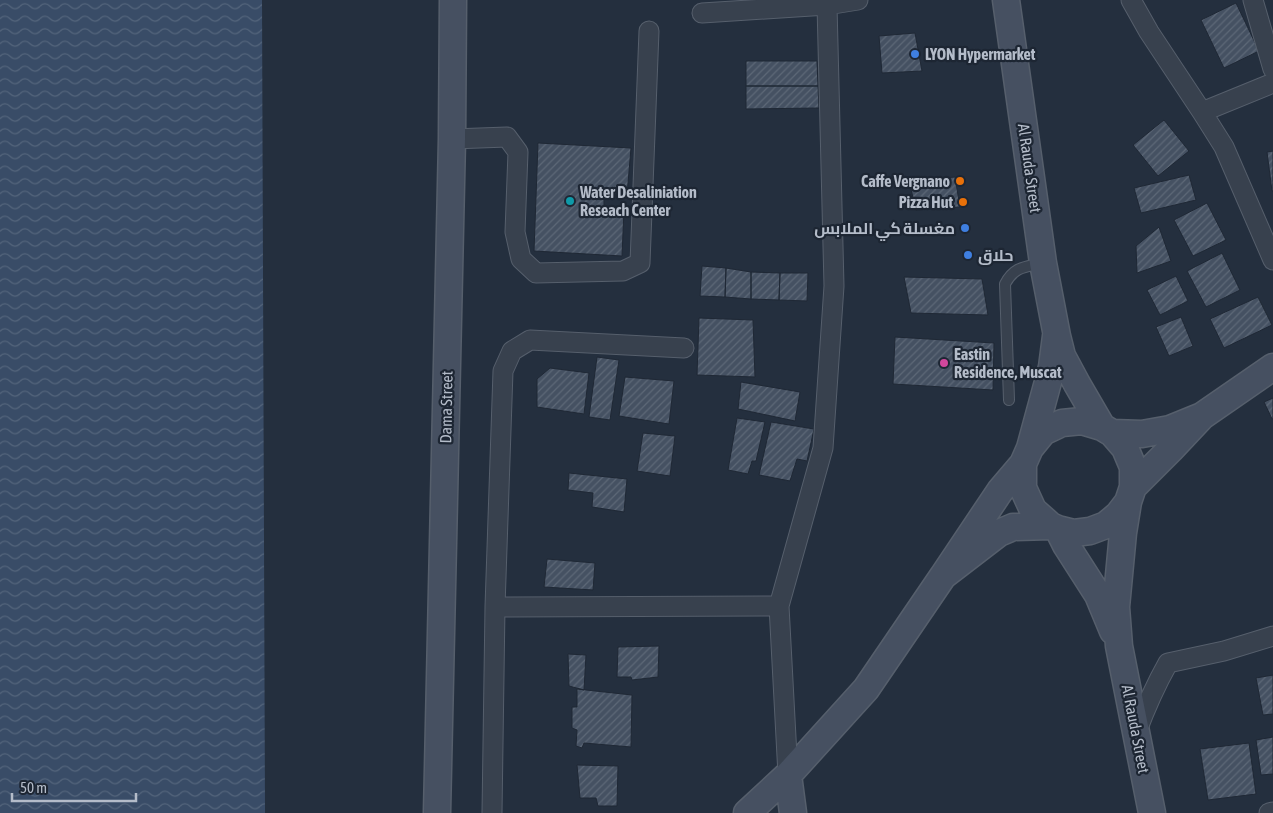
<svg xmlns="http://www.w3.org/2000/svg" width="1273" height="813" font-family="'Asap Condensed',Cairo,sans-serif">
	<defs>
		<pattern id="water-waves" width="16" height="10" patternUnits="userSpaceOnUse" patternTransform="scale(1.25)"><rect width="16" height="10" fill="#394c67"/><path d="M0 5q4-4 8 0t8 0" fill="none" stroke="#53647b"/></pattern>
		<pattern id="building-hatch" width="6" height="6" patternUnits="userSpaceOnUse" patternTransform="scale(1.25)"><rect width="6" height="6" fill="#455162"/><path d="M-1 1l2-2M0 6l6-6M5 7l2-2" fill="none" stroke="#5d6877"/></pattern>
	</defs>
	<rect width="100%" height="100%" fill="#242f3e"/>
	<path fill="url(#water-waves)" d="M 0,0 L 262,0 L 265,813 L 0,813 Z"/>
	<path fill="url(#building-hatch)" stroke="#1f2835" d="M 1236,3 L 1259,51 L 1224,68 L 1201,20 Z
		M 915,33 L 922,71 L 882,73 L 879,36 Z
		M 746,61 L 817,61 L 818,86 L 746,86 Z
		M 746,86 L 818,86 L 819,108 L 746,109 Z
		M 1164,120 L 1189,151 L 1158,176 L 1133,145 Z
		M 538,143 L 631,148 L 627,195 L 604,193 L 604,208 L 624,210 L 622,256 L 534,251 Z
		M 1273,151 L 1273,191 L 1272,191 L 1267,152 Z
		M 1189,175 L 1196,200 L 1141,213 L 1134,188 Z
		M 955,177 L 960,207 L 916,210 L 909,181 Z
		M 1207,203 L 1226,240 L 1193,256 L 1174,220 Z
		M 1159,227 L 1171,261 L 1137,273 L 1136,246 Z
		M 1222,253 L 1240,290 L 1206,307 L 1187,271 Z
		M 702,266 L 726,268 L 725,297 L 700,296 Z
		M 726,268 L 751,272 L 751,299 L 725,297 Z
		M 751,272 L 780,273 L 779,300 L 751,299 Z
		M 780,273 L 808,273 L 807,301 L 779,300 Z
		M 1176,276 L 1188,301 L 1160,315 L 1147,290 Z
		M 904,277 L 982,279 L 988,315 L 911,313 Z
		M 1258,297 L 1272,325 L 1224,348 L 1210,319 Z
		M 1181,317 L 1193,346 L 1169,356 L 1156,327 Z
		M 699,318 L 753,320 L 755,377 L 697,375 Z
		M 895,337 L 994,343 L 993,390 L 893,384 Z
		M 597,357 L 619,360 L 610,420 L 589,417 Z
		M 550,368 L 589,373 L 584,414 L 537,407 L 537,379 Z
		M 625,377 L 674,381 L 669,424 L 619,416 Z
		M 741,382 L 800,392 L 795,421 L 738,409 Z
		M 1273,398 L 1273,419 L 1272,419 L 1264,402 Z
		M 737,418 L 765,422 L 756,461 L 752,461 L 748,474 L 728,470 Z
		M 771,422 L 814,429 L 807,461 L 797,459 L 790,481 L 759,475 Z
		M 643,433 L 675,436 L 670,476 L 637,471 Z
		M 569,473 L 627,479 L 624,512 L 592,507 L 593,493 L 568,490 Z
		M 547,559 L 595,563 L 593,590 L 544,587 Z
		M 659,646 L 658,677 L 632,680 L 631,677 L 617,677 L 618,647 Z
		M 568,654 L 586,655 L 584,690 L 569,686 Z
		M 1273,675 L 1273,714 L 1263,715 L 1256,678 Z
		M 577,689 L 632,695 L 631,747 L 584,743 L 582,748 L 576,746 L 577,730 L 572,728 L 572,707 L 577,707 Z
		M 1273,737 L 1273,774 L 1261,775 L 1256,740 Z
		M 1249,743 L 1256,794 L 1208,800 L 1200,749 Z
		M 577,765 L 618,766 L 617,806 L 598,806 L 596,798 L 580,798 Z"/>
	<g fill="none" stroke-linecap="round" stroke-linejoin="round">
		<defs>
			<path id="lane" d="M 1009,400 L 1005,284 C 1014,267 1024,267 1042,263"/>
			<path id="street" d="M 1131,0 L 1149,32 L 1202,112 L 1224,147 L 1273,260
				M 1253,0 L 1273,69
				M 702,13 L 827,5 L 858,0
				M 1202,112 L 1273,83
				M 452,139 L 507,137 L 518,152 L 515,232 L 521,259 L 536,273 L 623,271 L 640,263 L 649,31
				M 495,607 L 779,606
				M 1136,733 C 1145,709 1155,686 1168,663 L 1224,651 L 1273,636
				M 788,775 L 779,606 L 823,448 L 834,286 L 827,5
				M 492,813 L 495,607 L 503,371 L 512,351 L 530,340 L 684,348
				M 1269,813 L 1273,812"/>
			<path id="secondary" d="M 1006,0 L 1043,263 L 1057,336 L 1062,356 L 1077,384 L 1102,427
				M 1202,416 L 1273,367
				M 1112,433 L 1142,434 L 1170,429 L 1202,416 L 1171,449 L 1133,487
				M 1030,448 L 1052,367 L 1056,336
				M 1023,464 L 1000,491 L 943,576 L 999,533 L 1013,527 L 1051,526 L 1058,529 L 1074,533 L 1090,531 L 1106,525 L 1118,515 L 1128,502 L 1133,487 L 1133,467 L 1125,448 L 1112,433 L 1102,427 L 1082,421 L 1062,423 L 1043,432 L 1030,448 L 1023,464 L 1023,488 L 1033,510 L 1051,526
				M 1128,502 L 1123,533 L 1116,607 L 1119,646 L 1152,813
				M 1058,529 L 1066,545 L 1098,595 L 1113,631
				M 788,775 L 793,813
				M 437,813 L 452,139 L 453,0
				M 747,813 L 788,775 L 866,689 L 943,576"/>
		</defs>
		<use href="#lane" stroke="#565f6c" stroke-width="12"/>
		<use href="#street" stroke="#565f6c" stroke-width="21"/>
		<use href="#secondary" stroke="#565f6c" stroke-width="29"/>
		<use href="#lane" stroke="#38414e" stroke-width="10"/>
		<use href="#street" stroke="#38414e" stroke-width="19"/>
		<use href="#secondary" stroke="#465061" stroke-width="26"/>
	</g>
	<g fill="#3f7fe0" stroke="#1d2633" stroke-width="2">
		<circle cx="915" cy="54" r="5"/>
		<circle cx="965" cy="228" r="5"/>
		<circle cx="968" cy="255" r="5"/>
	</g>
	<g fill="#e8710a" stroke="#1d2633" stroke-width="2">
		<circle cx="960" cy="181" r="5"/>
		<circle cx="963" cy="202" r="5"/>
	</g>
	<circle fill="#0f9aa8" stroke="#1d2633" stroke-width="2" cx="570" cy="201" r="5"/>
	<circle fill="#d1479c" stroke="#1d2633" stroke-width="2" cx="944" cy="363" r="5"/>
	<g text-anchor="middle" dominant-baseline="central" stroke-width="4.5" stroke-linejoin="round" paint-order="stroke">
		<g font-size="16" font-weight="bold" fill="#b4bcc9" stroke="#1d2633" text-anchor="start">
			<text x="925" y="54">LYON Hypermarket</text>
			<text x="950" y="181" text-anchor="end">Caffe Vergnano</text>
			<text x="580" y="192">Water Desaliniation<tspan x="580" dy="18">Reseach Center</tspan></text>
			<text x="953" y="202" text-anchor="end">Pizza Hut</text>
			<text x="955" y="228" text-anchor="end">مغسلة كي الملابس</text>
			<text x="978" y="255">حلاق</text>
			<text x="954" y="354">Eastin<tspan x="954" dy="18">Residence, Muscat</tspan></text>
		</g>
		<g font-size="16" fill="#b4bcc9" stroke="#1d2633">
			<text transform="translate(1030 168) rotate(82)">Al Rauda Street</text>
			<text transform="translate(446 407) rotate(-89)">Dama Street</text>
			<text transform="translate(1136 729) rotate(79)">Al Rauda Street</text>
		</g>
	</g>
	<path d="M12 793v8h124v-8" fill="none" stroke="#b4bcc9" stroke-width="2.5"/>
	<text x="20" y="793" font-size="15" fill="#b4bcc9" stroke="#1d2633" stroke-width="4" paint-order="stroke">50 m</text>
</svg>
